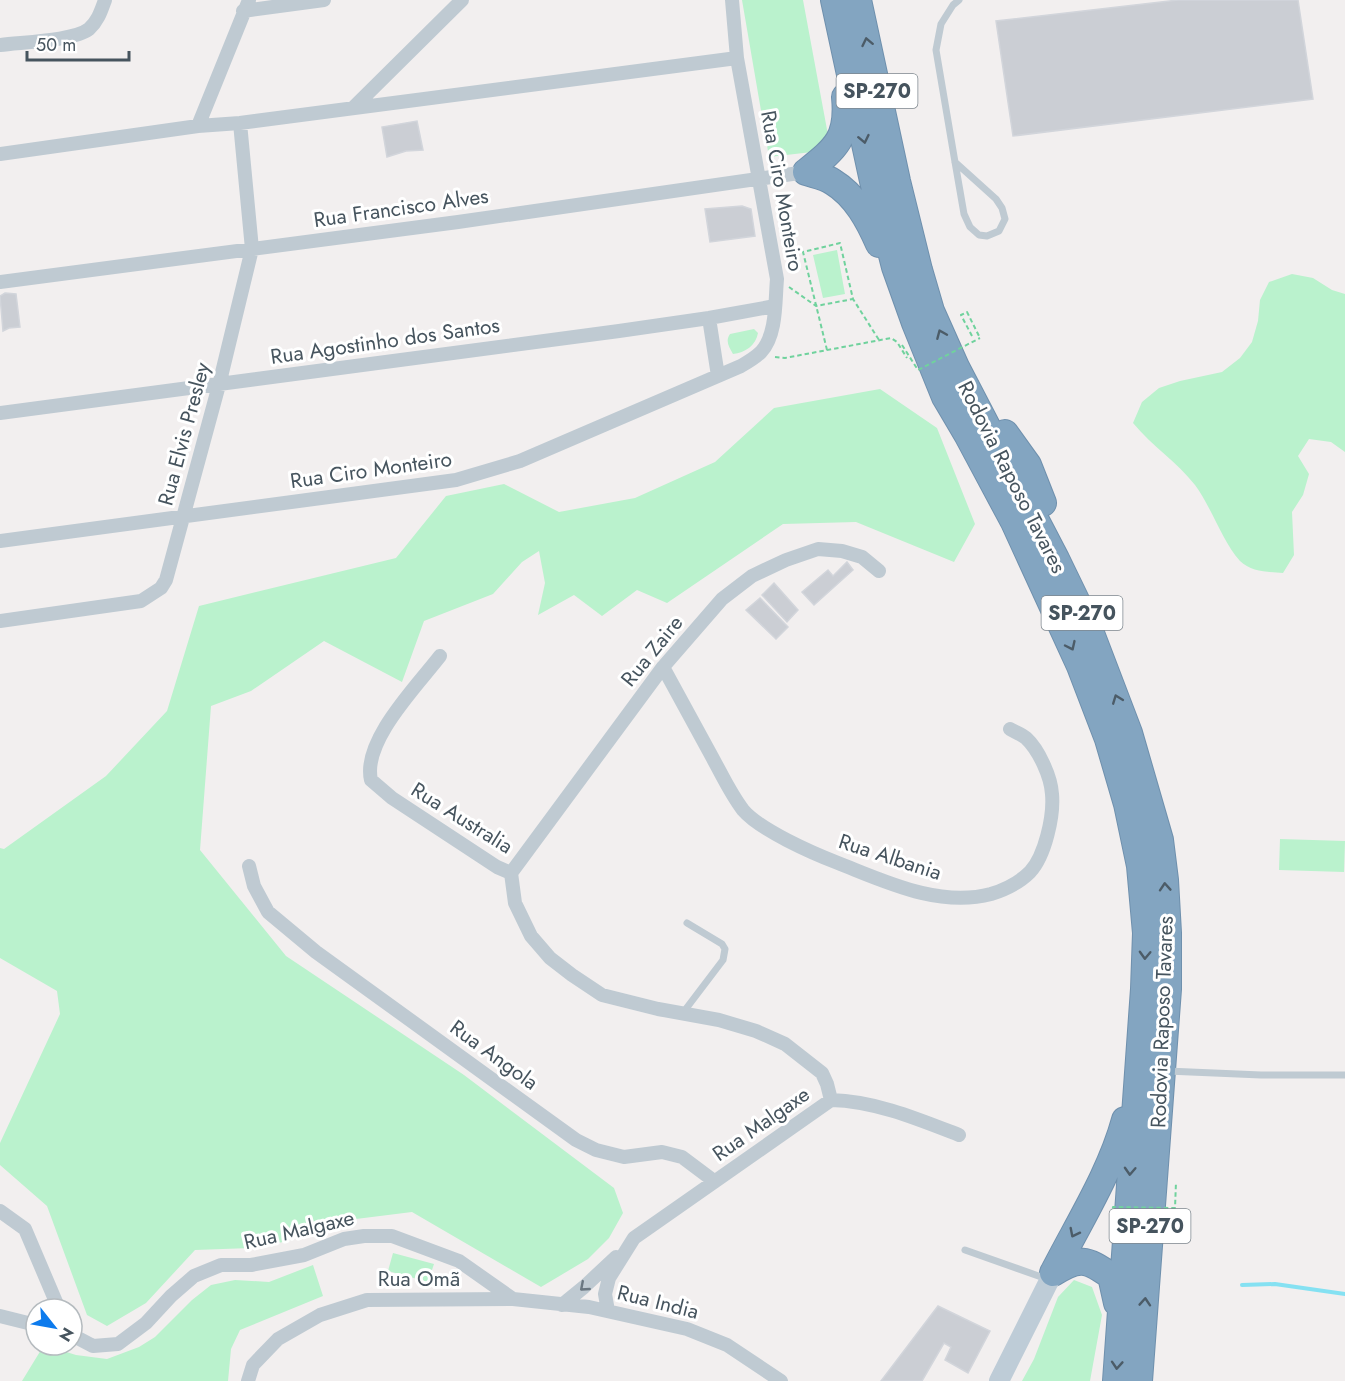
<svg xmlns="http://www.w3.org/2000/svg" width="1345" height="1381" font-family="Jost,sans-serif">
	<rect width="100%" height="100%" fill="#f2efef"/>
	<path fill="#baf2cd" d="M 742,0 L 803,0 L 828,135 L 812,152 L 769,157 Z
		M 837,250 L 845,294 L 823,298 L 813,255 Z
		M 1292,274 L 1313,278 L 1332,290 L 1345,294 L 1345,452 L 1331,442 L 1309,439 L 1298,456 L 1309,474 L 1303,495 L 1292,512 L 1294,555 L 1283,573 C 1269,572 1251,572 1240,561 C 1222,541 1212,508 1195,485 C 1177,462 1152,446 1133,423 L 1142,402 L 1159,388 L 1180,381 L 1222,372 L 1240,358 L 1252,342 L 1258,321 L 1260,300 L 1269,282 Z
		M 754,329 L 758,333 C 756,345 745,353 733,354 C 729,347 725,341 730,334 Z
		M 880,389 L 937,428 L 975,524 L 954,562 L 856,522 L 783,524 L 667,603 L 637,590 L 602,616 L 574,595 L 538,615 L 545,583 L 539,551 L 522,562 L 493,594 L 424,621 L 402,682 L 324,641 L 251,691 L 211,706 L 200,850 L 286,956 L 464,1075 L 614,1188 L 623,1213 L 609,1238 L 588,1259 L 541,1287 L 412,1212 L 340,1221 L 283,1242 L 251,1248 L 195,1250 L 146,1303 L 107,1326 L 87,1315 L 47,1206 L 0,1165 L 0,1143 L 60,1014 L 57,991 L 0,958 L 0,848 L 4,849 L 106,776 L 167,711 L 199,606 L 396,558 L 446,496 L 504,484 L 559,512 L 635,498 L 715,462 L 774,408 Z
		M 1280,839 L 1345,841 L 1344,872 L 1279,870 Z
		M 393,1253 L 434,1264 L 428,1282 L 388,1271 Z
		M 313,1265 L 323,1296 L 240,1330 L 231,1349 L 228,1381 L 22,1381 L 44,1345 L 76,1355 L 107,1359 L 139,1347 L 155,1337 L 192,1300 L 211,1285 L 235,1280 L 269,1282 Z
		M 1074,1280 L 1092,1287 L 1102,1315 L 1090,1381 L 1022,1381 L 1034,1359 L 1058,1297 Z"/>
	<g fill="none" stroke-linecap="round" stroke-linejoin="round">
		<path stroke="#85e1f2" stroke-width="4" d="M 1242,1285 L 1275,1284 L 1345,1294"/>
	</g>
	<path fill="#cbced4" stroke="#d2d5db" stroke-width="1.5" d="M 1178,0 L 1298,0 L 1313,99 L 1013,136 L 996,21 Z
		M 417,121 L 423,150 L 406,151 L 387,157 L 382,127 Z
		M 742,206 L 751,209 L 755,236 L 710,242 L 705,209 Z
		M 5,293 L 16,294 L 20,327 L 9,328 L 3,331 L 0,296 Z
		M 847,562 L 853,570 L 814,605 L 802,592 L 828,570 L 833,576 Z
		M 774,583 L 798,610 L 787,622 L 762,595 Z
		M 760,598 L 788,627 L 776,639 L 746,610 Z
		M 938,1306 L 990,1331 L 968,1373 L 945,1360 L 951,1347 L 944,1343 L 922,1381 L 881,1381 Z"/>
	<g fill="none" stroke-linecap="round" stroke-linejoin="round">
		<defs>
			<path id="highway" d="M 834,0 L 873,181 L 895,267 L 915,323 L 945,397 L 968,436 L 1014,522 L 1080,666 L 1108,739 L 1127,804 L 1140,866 L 1146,933 L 1144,989 L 1116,1381
				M 858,0 L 897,181 L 919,270 L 931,311 L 956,367 L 1056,559 L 1087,623 L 1129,733 L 1160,840 L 1165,880 L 1168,933 L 1168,989 L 1139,1381
				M 806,172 C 815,175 826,177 833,182 C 856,196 869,221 879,244
				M 806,172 C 836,148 849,138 845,97
				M 1005,433 L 1028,465 L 1043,503
				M 1053,1273 C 1078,1224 1111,1172 1125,1120
				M 1053,1273 C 1079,1257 1086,1258 1111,1276 L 1117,1303"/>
		</defs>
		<use href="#highway" stroke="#6f90ad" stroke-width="28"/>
		<path stroke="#70d29d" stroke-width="2" stroke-dasharray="4.5 3" stroke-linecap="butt" d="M 789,287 L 816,306 L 853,299
			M 972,336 L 961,315 L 967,312 L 980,338
			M 827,350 L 803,252 L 840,243 L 853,299 L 879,340
			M 775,357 L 785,358 L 891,338 L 897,342 L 907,358"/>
		<path stroke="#bfcad2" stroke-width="7" d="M 955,162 L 996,199 L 1002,208 L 1005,219 L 999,231 L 987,236 L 979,235 L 970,227 L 964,214 L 955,162 L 936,50 L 941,24 L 953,5 L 959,0
			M 682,1014 L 723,960 L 725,949 L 722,944 L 687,923
			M 1167,1071 L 1261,1075 L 1345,1075
			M 965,1250 L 1047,1279"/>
		<path stroke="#bfcad2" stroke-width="14" d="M 243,11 L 324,0
			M 0,45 C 21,42 74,41 89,29 C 98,21 101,11 105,0
			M 353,108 L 462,0
			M 198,126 L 249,0
			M 0,154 L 198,126 L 240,123 L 737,58
			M 0,282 L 458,222 L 806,172
			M 709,318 L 718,376
			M 0,413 L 619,331 L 709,318 L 775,306
			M 0,541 L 456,480 L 520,461 L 741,366 C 748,362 755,358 761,352 C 777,335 775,301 777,279 L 737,58 L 732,0
			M 0,621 L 141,601 L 161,588 L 166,580 L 219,385 L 252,249 L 240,123
			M 440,656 C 417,686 362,741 371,780 L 392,798 L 497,867 L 511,873 L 515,903 L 531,936 L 550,958 L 572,975 L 602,995 L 658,1009 L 719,1020 L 756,1031 L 785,1044 L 822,1073 L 827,1084 L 831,1100
			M 663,667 C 679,696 695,726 711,755 C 721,773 730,793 743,810 C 760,830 812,853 838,863 C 884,881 939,908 991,894 C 1004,890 1020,882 1030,872 C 1045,856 1054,816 1052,794 C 1051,777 1039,750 1026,738 C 1021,734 1015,732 1010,729
			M 249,866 L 254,886 L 268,912 L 316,952 L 576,1140 L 596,1150 L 624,1157 L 662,1152 L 682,1157 L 714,1181
			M 511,873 L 663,667 L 722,599 L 752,576 L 786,560 L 818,549 L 842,551 L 862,557 L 879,571
			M 831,1100 C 875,1101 918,1119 959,1135
			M 0,1211 L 25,1229 L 59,1309
			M 562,1305 L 584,1287 L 616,1257
			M 608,1311 L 605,1294 L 609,1278 L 634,1238 L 831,1100
			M 0,1316 L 36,1325
			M 72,1335 L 93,1346 L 118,1344 L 146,1323 L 171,1296 L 194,1276 L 221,1265 L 251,1265 L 304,1255 L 344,1239 L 364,1236 L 392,1236 L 459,1261 L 513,1299
			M 248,1381 L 253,1365 L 278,1339 L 320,1315 L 367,1300 L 513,1299 L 589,1307 L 687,1329 L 727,1345 L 781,1381"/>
		<path stroke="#beccd7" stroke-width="20" d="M 999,1381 L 1053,1273"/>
		<use href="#highway" stroke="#83a5c1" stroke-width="26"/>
		<path stroke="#70d29d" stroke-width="2" stroke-dasharray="4.5 3" stroke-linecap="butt" d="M 902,345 L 918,370 L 980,338
			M 1110,1231 L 1113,1207 L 1175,1208 L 1176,1182"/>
	</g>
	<defs><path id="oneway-chevron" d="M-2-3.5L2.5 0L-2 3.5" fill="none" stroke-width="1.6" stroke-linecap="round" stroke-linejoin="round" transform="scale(1.5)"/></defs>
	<g stroke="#4c5c68">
		<use href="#oneway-chevron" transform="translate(867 42) rotate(-102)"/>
		<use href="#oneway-chevron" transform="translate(864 139) rotate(78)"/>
		<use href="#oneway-chevron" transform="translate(941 334) rotate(-113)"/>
		<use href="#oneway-chevron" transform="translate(1071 646) rotate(65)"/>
		<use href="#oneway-chevron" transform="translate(1117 699) rotate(-111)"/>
		<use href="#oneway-chevron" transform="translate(1165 887) rotate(-94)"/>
		<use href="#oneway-chevron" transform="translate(1145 955) rotate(92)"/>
		<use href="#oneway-chevron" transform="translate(1130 1171) rotate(93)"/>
		<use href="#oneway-chevron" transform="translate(1074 1233) rotate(117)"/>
		<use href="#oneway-chevron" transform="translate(1145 1302) rotate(-86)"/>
		<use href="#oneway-chevron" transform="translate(1117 1365) rotate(94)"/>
	</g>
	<use stroke="#6a7781" href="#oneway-chevron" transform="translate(584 1287) rotate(139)"/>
	<g text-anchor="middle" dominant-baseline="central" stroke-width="6" stroke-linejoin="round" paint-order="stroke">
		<g fill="#fff" stroke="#7e878e" stroke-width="1.5">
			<rect x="836.5" y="74" width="81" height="34" rx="4.5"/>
			<rect x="1041.5" y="596" width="81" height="34" rx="4.5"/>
			<rect x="1109.5" y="1209" width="81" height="34" rx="4.5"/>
		</g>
		<g font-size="20" font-weight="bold" fill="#46545e">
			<text x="877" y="91">SP-270</text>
			<text x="1082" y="613">SP-270</text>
			<text x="1150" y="1226">SP-270</text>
		</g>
		<g font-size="21" fill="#46545e" stroke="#fff">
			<text transform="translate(782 191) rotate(80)">Rua Ciro Monteiro</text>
			<text transform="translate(401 208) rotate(-8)">Rua Francisco Alves</text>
			<text transform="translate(385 341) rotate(-8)">Rua Agostinho dos Santos</text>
			<text transform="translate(184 434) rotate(-75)">Rua Elvis Presley</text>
			<text transform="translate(371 470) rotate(-8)">Rua Ciro Monteiro</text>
			<text transform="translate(1012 477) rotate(63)">Rodovia Raposo Tavares</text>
			<text transform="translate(652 651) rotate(-51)">Rua Zaire</text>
			<text transform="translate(462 818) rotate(32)">Rua Australia</text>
			<text transform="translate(890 857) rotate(18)">Rua Albania</text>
			<text transform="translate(1162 1022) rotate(-88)">Rodovia Raposo Tavares</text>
			<text transform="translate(494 1055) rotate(36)">Rua Angola</text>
			<text transform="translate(761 1124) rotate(-35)">Rua Malgaxe</text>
			<text transform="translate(299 1230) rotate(-13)">Rua Malgaxe</text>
			<text x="419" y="1279">Rua Omã</text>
			<text transform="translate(658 1302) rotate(14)">Rua India</text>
		</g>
	</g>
	<g transform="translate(54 1327) rotate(121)"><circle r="28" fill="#ffffff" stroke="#b5bbbf" stroke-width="1.5"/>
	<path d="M0-4.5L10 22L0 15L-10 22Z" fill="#0d7bed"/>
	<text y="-9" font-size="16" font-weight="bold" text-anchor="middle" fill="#46545e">N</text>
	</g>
	<path d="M27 51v9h102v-9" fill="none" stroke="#46545e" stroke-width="3"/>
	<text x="36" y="51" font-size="18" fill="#46545e" stroke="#ffffff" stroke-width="4.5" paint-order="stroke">50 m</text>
</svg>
